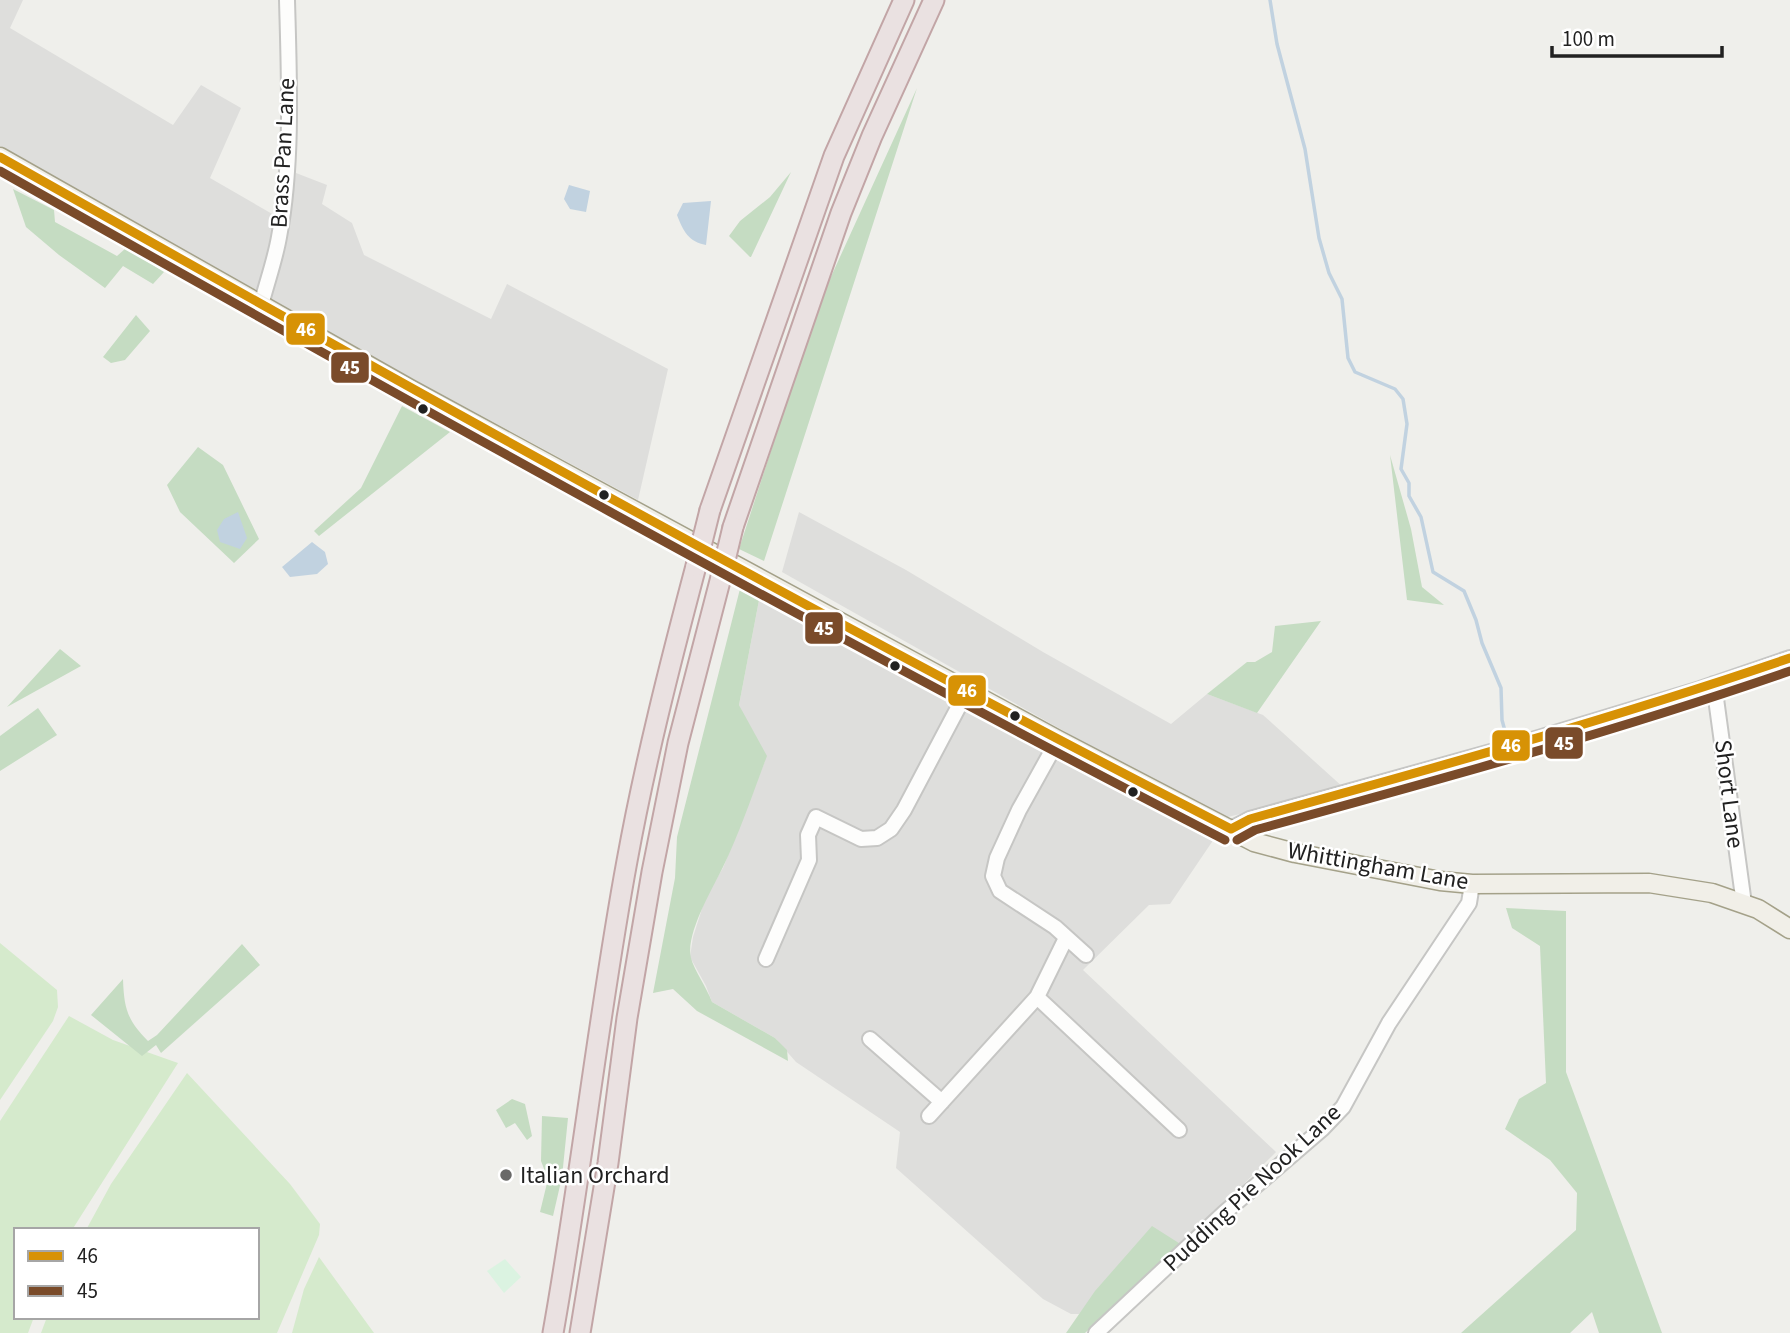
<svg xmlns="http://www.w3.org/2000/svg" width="1790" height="1333" font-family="'Source Sans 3',sans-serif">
	<rect width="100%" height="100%" fill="#efefeb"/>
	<path fill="#dededc" d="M 0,0 L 23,0 L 10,28 L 173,125 L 201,85 L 241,108 L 210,178 L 288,223 L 296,173 L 327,185 L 322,204 L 352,223 L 364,255 L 491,319 L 507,284 L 668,369 L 638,500 L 261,297 L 0,146 Z
		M 799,512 L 906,570 L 1043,652 L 1171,724 L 1207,694 L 1263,715 L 1344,788 L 1220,819 L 782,572 Z
		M 760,595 L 952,689 L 1119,784 L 1216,836 L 1170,904 L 1149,905 L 1083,970 L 1276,1152 L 1182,1245 L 1079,1314 L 1071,1314 L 1043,1299 L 896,1168 L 900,1132 L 796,1062 L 775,1038 L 712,1002 L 706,986 L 690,957 L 693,937 L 706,896 L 723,868 L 765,761 L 739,705 Z"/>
	<path fill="#d5eacc" d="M 0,943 L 57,990 L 58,1007 L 53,1021 L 0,1100 Z
		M 69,1016 L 113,1040 L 178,1063 L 72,1230 L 16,1230 L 16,1317 L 34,1317 L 28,1333 L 0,1333 L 0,1121 Z
		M 187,1073 L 290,1184 L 320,1224 L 319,1235 L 277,1333 L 41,1333 L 47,1317 L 257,1317 L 257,1230 L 86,1230 L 111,1184 Z
		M 319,1257 L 374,1333 L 292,1333 L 304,1289 Z"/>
	<path fill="#c5dcc2" d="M 917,88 L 764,561 L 739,549 L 819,303 Z
		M 791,172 L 751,257 L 750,257 L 729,236 L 740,221 L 770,197 Z
		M 13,189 L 54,210 L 55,222 L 117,256 L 126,248 L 164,272 L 153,284 L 123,266 L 105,288 L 59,255 L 26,227 Z
		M 136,315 L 150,331 L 125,360 L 111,363 L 103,357 Z
		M 402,406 L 450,432 L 319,536 L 314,531 L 361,488 Z
		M 198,447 L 223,465 L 259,539 L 234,563 L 180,512 L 167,485 Z
		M 1390,455 L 1411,529 L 1422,587 L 1444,605 L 1407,600 Z
		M 742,581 L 760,595 L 739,705 L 767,756 C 753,793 740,832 723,867 C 713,888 685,934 691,958 C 694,970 707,988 712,1002 L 775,1038 L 787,1050 L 788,1061 L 697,1011 L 673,989 L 653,993 L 675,878 L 677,837 Z
		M 1321,621 L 1257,713 L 1207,694 L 1247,662 L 1255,662 L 1272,652 L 1275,626 Z
		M 60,649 L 81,666 L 7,707 Z
		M 38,708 L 57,735 L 0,771 L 0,736 Z
		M 1506,908 L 1566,911 L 1566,1072 L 1662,1333 L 1599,1333 L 1592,1312 L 1570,1333 L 1461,1333 L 1576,1230 L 1577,1193 L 1550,1160 L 1505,1129 L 1519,1099 L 1546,1083 L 1540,946 L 1512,928 Z
		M 242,944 L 260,965 L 161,1053 L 156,1045 L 142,1056 L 91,1015 L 123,979 C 124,1008 127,1020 148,1041 L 157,1035 Z
		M 512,1099 L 525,1104 L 532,1136 L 527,1140 L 515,1123 L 506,1128 L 496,1110 Z
		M 542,1116 L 568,1118 L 562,1177 L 553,1216 L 540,1212 L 548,1179 L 541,1161 Z
		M 1152,1226 L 1182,1245 L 1085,1333 L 1066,1333 L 1095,1291 Z"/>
	<path fill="#dbf3e1" d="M 505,1259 L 521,1277 L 504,1293 L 487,1271 Z"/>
	<path fill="#c1d2e0" d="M 569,185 L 590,191 L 586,212 L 570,209 L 564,199 Z
		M 711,201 L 706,245 C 689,242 683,231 677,215 L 683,203 Z
		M 238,512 L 247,538 L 240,549 L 220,542 L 217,530 L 224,519 Z
		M 312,542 L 325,552 L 328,564 L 317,574 L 290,577 L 282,567 Z"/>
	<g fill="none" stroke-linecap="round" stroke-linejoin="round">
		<path stroke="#c1d2e0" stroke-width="3.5" d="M 1270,0 L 1277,44 L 1305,149 L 1319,238 L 1329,273 L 1342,299 L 1348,358 L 1355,372 L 1395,389 L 1403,399 L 1407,424 L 1401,469 L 1409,483 L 1409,496 L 1421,517 L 1433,572 L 1464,591 L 1476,620 L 1482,643 L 1501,688 L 1502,720 L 1508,742"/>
		<defs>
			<path id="minor" d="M 261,305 C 267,282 275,260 279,237 C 293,163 289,76 287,0
				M 1714,684 L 1744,904
				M 1058,740 L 1019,810 L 997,858 L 993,876 L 1000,891 L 1055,927 L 1086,955
				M 1231,829 L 1250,819 L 1509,747 L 1700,689 L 1790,658
				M 766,959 L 809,860 L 808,835 L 816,817 L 861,839 L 877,838 L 891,829 L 904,810 L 968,689
				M 1037,997 L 1179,1130
				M 870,1039 L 942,1102
				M 929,1116 L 1037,997 L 1066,938
				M 1096,1333 L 1224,1213 L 1322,1129 L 1343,1107 L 1389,1023 L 1469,903 L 1472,884"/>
			<path id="major" d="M 0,157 L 410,389 L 1058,740 L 1254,842 L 1295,853 L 1440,881 L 1472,884 L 1649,883 L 1712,893 L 1758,909 L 1790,929"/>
			<path id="highway" d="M 710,510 L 834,156 L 904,0
				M 733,527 L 841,213 L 872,136 L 934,0
				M 553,1333 C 581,1176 598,1018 627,861 C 645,762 670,664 696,566
				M 580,1333 L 608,1163 L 627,1018 L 652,872 L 678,743 L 721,577"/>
		</defs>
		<use href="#minor" stroke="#c6c6c4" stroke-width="18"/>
		<use href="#major" stroke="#a4a189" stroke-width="21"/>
		<use href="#highway" stroke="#c2a5a6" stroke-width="23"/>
		<use href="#minor" stroke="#fdfdfc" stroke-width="14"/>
		<use href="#major" stroke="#f1efe8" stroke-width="18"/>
		<use href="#highway" stroke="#eae1e1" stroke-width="19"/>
		<defs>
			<path id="highway-bridge" d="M 696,566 L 710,510
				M 721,577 L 733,527"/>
		</defs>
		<use href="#highway-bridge" stroke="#c2a5a6" stroke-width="23" stroke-linecap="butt"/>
		<use href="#highway-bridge" stroke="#eae1e1" stroke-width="19"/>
		<defs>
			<path id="bus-1" d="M 0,157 C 407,387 815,615 1231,829
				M 1231,829 L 1250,819 C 1431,769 1612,719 1790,658"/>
			<path id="bus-2" d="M 0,171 C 405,400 812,627 1225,840
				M 1237,840 L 1255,830 C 1434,781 1614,732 1790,671"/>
		</defs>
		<use href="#bus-1" stroke="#fff" stroke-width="14"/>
		<use href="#bus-2" stroke="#fff" stroke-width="14"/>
		<use href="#bus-1" stroke="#d79205" stroke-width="9"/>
		<use href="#bus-2" stroke="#7a4b2a" stroke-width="9"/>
	</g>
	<g fill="#212121" stroke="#fff" stroke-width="2.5">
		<circle cx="423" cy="409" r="6"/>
		<circle cx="604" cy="495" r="6"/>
		<circle cx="895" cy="666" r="6"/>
		<circle cx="1015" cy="716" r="6"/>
		<circle cx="1133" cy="792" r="6"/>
	</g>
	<circle fill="#696968" stroke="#fff" stroke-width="2.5" cx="506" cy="1175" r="7"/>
	<g text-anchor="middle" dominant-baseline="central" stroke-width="5" stroke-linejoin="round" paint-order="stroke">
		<g font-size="24" fill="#212121" stroke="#fff">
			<text transform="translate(283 153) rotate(-87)">Brass Pan Lane</text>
			<text transform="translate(1729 794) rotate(83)">Short Lane</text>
			<text transform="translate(1378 866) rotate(10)">Whittingham Lane</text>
			<text transform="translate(1252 1188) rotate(-43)">Pudding Pie Nook Lane</text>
		</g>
		<g font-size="24" fill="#212121" stroke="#fff" text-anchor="start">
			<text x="520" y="1175">Italian Orchard</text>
		</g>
	</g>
	<g stroke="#fff" stroke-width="2.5">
		<rect x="285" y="312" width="41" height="34" rx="7" fill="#d79205"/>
		<rect x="330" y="351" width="40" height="33" rx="7" fill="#7a4b2a"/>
		<rect x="804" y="611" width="40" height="34" rx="7" fill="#7a4b2a"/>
		<rect x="947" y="674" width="40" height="33" rx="7" fill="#d79205"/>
		<rect x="1544" y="726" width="40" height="34" rx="7" fill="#7a4b2a"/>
		<rect x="1491" y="729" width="40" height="33" rx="7" fill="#d79205"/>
	</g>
	<g font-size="19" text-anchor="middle" font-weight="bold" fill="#fff">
		<text x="306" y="336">46</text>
		<text x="350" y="374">45</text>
		<text x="824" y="635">45</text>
		<text x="967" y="697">46</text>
		<text x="1564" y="750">45</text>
		<text x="1511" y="752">46</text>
	</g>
	<rect x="14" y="1228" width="245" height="91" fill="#ffffff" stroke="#a6a6a6" stroke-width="2"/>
	<rect x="28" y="1251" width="35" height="10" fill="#d79205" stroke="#a6a6a6" stroke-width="2"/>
	<text x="77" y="1263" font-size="21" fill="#212121">46</text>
	<rect x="28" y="1286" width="35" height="10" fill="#7a4b2a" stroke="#a6a6a6" stroke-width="2"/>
	<text x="77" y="1298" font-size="21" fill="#212121">45</text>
	<path d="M1552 46v10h170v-10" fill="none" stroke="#212121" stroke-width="3.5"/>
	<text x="1562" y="46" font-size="21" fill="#212121" stroke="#ffffff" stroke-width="5" paint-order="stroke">100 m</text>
</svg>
